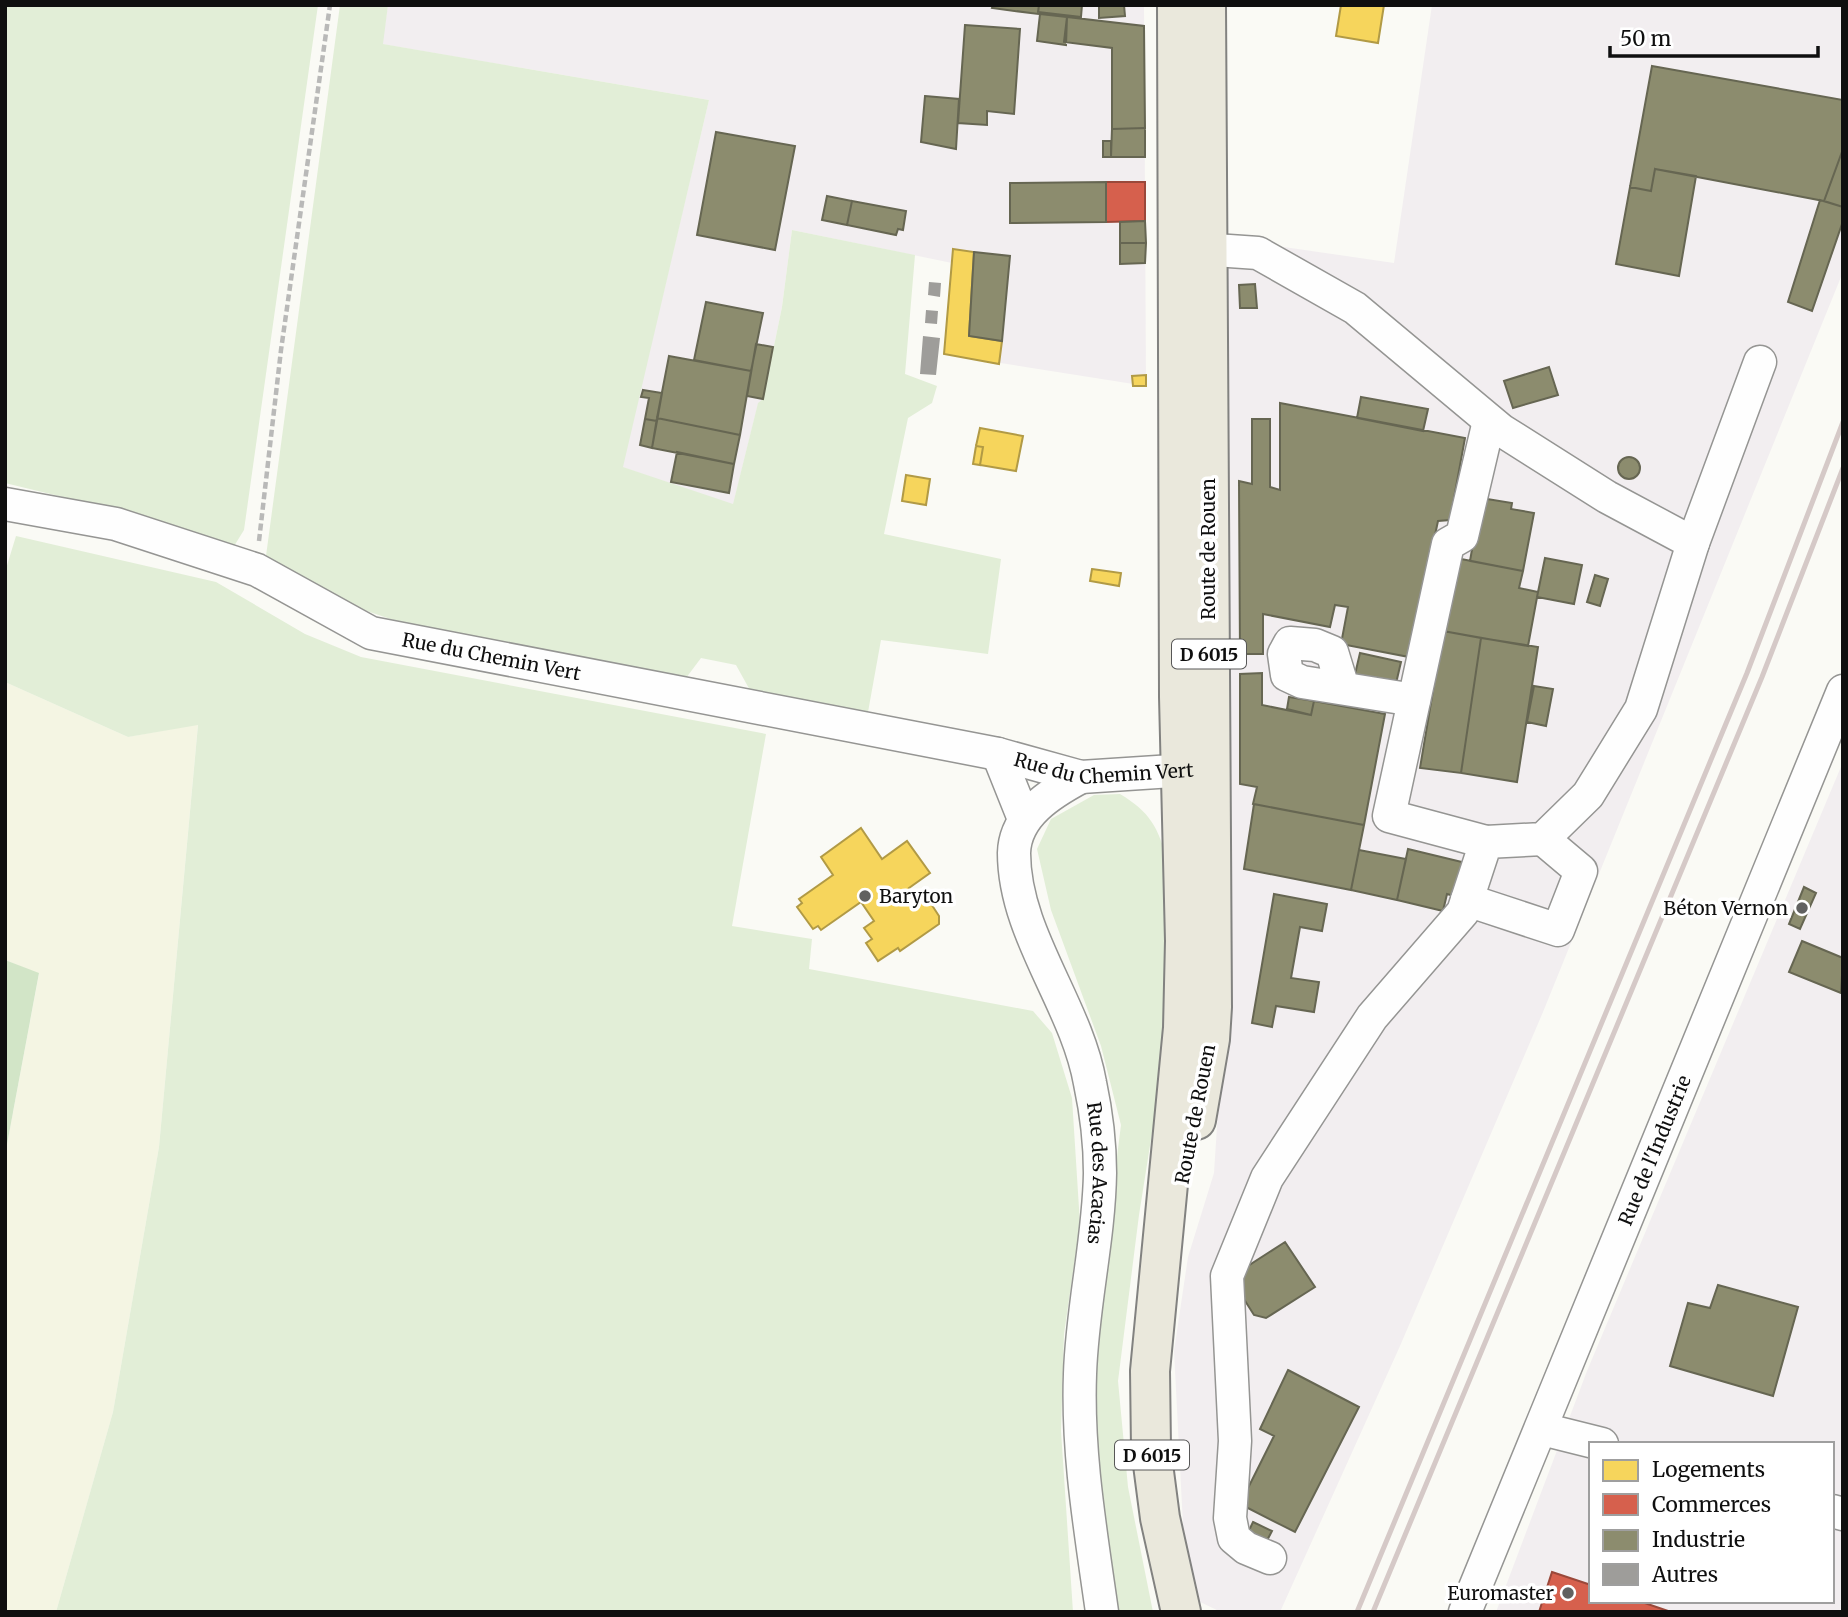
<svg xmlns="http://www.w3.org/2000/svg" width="1848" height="1617" font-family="Merriweather,serif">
	<rect width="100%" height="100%" fill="#fafaf5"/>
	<path fill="#f2eef0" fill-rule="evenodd" d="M 388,5 L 1144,5 L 1146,386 L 944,354 L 952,263 L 792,230 L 782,307 L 763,399 L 758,404 L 733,505 L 622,467 L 709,100 L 382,44 Z
		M 1432,5 L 1843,5 L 1843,272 L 1543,1012 L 1400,1346 L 1280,1612 L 1221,1612 L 1196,1600 L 1184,1544 L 1174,1351 L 1188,1257 L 1214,1173 L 1228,956 L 1216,237 L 1394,263 Z
		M 1843,762 L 1843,1612 L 1496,1612 L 1587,1371 ZM 1591,1444 L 1832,1444 L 1832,1601 L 1591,1601 Z"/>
	<path fill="#f4f5e3" d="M 5,682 L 128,737 L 198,724 L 159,1147 L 113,1412 L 56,1612 L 5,1612 L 5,1155 L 39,974 L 5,960 Z"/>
	<path fill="#e2eed7" d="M 5,5 L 318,5 L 244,530 L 231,551 L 133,514 L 5,483 Z
		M 340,5 L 388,5 L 383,44 L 709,100 L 623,467 L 733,504 L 758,403 L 763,399 L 782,307 L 792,230 L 915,255 L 905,374 L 937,386 L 932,403 L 908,418 L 884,534 L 1001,559 L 988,654 L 881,640 L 868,712 L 751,692 L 736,665 L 701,658 L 686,678 L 420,629 L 355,607 L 266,556 Z
		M 16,536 L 216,582 L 305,634 L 361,657 L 766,734 L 732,926 L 812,939 L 809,969 L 1033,1011 L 1052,1033 L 1072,1098 L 1080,1224 L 1064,1334 L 1061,1431 L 1073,1612 L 56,1612 L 113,1412 L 159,1147 L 198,725 L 128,737 L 5,682 L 5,572 Z
		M 1120,794 C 1150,812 1158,827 1167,860 L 1164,1057 L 1139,1215 L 1118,1381 L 1128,1487 L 1153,1612 L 1111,1612 L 1096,1508 L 1091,1361 L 1121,1125 L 1101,1046 L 1051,910 L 1037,849 L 1051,819 L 1094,795 Z"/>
	<path fill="#d2e5c7" d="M 5,960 L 39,973 L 5,1155 Z"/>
	<path fill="#f6d55c" stroke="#b19a45" stroke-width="2" d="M 1341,5 L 1384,5 L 1378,43 L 1336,36 Z
		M 953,249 L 974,252 L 969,336 L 1002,341 L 999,364 L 944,354 Z
		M 1146,375 L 1146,386 L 1133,386 L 1132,376 Z
		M 980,428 L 1023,436 L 1016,471 L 980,465 L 983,447 L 976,446 Z
		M 976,446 L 983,447 L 980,465 L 973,464 Z
		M 906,475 L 930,479 L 926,505 L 902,501 Z
		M 1092,569 L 1121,573 L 1119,586 L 1090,581 Z
		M 861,828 L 882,859 L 907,841 L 930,873 L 909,888 L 913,894 L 917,891 L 924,893 L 939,916 L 939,924 L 900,951 L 898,948 L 878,961 L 866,943 L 872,939 L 864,928 L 874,921 L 861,902 L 821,930 L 818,926 L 813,929 L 797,907 L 802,903 L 799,899 L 833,875 L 821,857 Z"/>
	<path fill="#d6604d" stroke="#9a483a" stroke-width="2" d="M 1106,182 L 1145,182 L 1145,221 L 1106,222 Z
		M 1552,1572 L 1591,1585 L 1591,1601 L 1639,1601 L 1671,1612 L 1539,1612 Z"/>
	<path fill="#8c8c6e" stroke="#666652" stroke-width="2" d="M 993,5 L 1039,5 L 1038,14 L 992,8 Z
		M 1039,5 L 1082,5 L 1081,17 L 1038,12 Z
		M 1099,5 L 1124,5 L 1125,16 L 1099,18 Z
		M 1040,14 L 1067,17 L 1066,45 L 1037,41 Z
		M 1067,17 L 1144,26 L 1145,128 L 1112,129 L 1112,48 L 1064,42 Z
		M 965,25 L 1020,29 L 1014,114 L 987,111 L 987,125 L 958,123 Z
		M 1652,66 L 1843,100 L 1843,149 L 1824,201 L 1655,169 L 1651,191 L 1630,187 Z
		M 925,96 L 959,99 L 956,149 L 921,142 Z
		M 1145,128 L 1145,157 L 1111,157 L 1112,129 Z
		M 716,132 L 795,146 L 775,250 L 697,235 Z
		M 1103,141 L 1111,141 L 1111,157 L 1103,157 Z
		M 1843,149 L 1843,207 L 1824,201 Z
		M 1655,169 L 1696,176 L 1679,276 L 1616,264 L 1630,187 L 1651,191 Z
		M 1106,182 L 1106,222 L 1010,223 L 1010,183 Z
		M 827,196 L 852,201 L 847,225 L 822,220 Z
		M 1820,200 L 1843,207 L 1843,221 L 1812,311 L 1788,302 Z
		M 852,201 L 906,211 L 903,230 L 898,229 L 896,235 L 847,225 Z
		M 1145,221 L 1146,243 L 1120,243 L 1120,222 Z
		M 1120,243 L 1146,243 L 1145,263 L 1120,264 Z
		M 974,252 L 1010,256 L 1002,341 L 969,336 Z
		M 1255,284 L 1257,308 L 1240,308 L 1239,285 Z
		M 706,302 L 763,313 L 751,371 L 694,360 Z
		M 756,344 L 773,347 L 763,399 L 747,396 Z
		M 669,356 L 751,371 L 740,435 L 657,418 Z
		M 1549,367 L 1558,395 L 1513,408 L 1504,381 Z
		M 643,390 L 662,393 L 657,421 L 645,419 L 649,398 L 641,397 Z
		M 1361,397 L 1428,409 L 1423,431 L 1357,418 Z
		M 1280,403 L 1465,438 L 1450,520 L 1438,521 L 1409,657 L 1341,644 L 1348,607 L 1335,605 L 1330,627 L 1263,614 L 1263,654 L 1240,654 L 1239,481 L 1252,484 L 1252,419 L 1270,419 L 1270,487 L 1280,490 Z
		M 657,418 L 740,435 L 734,464 L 652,448 Z
		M 645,419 L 657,421 L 652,448 L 640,445 Z
		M 677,452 L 734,464 L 729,493 L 671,482 Z
		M1618 468a11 11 0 1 1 22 0a11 11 0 1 1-22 0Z
		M 1481,498 L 1512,503 L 1511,509 L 1534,513 L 1523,571 L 1470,561 Z
		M 1456,558 L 1523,571 L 1519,588 L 1538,592 L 1528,646 L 1443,631 Z
		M 1545,558 L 1582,565 L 1574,604 L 1537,597 Z
		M 1595,575 L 1608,579 L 1600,606 L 1587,602 Z
		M 1443,631 L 1481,638 L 1461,773 L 1420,768 Z
		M 1481,638 L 1538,647 L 1517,782 L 1461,773 Z
		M 1360,653 L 1401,662 L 1394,692 L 1353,683 Z
		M 1262,673 L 1262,705 L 1311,715 L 1314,701 L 1385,714 L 1364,825 L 1253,804 L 1257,787 L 1240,784 L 1240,674 Z
		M 1534,686 L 1553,689 L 1546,726 L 1527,722 Z
		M 1289,697 L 1314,701 L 1311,715 L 1287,709 Z
		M 1254,804 L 1364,825 L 1351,890 L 1244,869 Z
		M 1408,849 L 1466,863 L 1458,897 L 1447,894 L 1443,911 L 1397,900 Z
		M 1359,850 L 1406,859 L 1397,900 L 1351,890 Z
		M 1804,887 L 1816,893 L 1800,929 L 1789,924 Z
		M 1274,894 L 1327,904 L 1322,931 L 1300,927 L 1291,978 L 1319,982 L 1314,1012 L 1276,1006 L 1272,1027 L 1252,1023 Z
		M 1802,941 L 1843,958 L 1841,993 L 1789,972 Z
		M 1285,1242 L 1315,1287 L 1266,1318 L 1254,1315 L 1235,1285 L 1237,1273 Z
		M 1718,1285 L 1798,1307 L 1773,1396 L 1670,1366 L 1688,1303 L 1710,1308 Z
		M 1288,1370 L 1359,1407 L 1295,1532 L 1240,1504 L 1274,1436 L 1260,1429 Z
		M 1253,1522 L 1272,1531 L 1263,1548 L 1245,1539 Z"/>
	<path fill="#9e9d9a" d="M 929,282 L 941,283 L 940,297 L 928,295 Z
		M 926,310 L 938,311 L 937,324 L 925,323 Z
		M 923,336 L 940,338 L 936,375 L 920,374 Z"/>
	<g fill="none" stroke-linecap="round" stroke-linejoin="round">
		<defs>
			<g id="minor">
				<path d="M 1186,248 L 1258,253 L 1355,308 L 1501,430 L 1607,497 L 1693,543"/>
				<path id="s1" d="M 5,504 L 116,524 L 257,570 L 371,633 L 998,754 L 1081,777 L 1203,769"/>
				<path d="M 1343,688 L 1332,652 L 1315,645 L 1290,643 L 1284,654 L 1287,675 L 1302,682 L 1414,700"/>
				<path d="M 998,754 L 1024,819"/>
				<path id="s2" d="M 1081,777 C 1051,793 1015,815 1014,853 C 1014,934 1076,1004 1090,1083 C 1096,1111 1100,1145 1100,1173 C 1099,1240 1082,1307 1080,1374 C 1077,1454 1091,1533 1102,1612"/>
				<path d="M 1486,842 L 1389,816 L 1448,544 L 1462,536 L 1489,421"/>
				<path d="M 1467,900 L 1558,930 L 1581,871 L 1543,839"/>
				<path d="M 1542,1429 L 1602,1444"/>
				<path d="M 1832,1511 L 1843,1514"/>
				<path d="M 1270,1558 L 1246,1548 L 1234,1538 L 1230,1518 L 1235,1441 L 1227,1276 L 1267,1178 L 1372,1017 L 1463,912 L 1486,842 L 1543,839 L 1588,795 L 1641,709 L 1693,543 L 1760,362"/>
				<path id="s3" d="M 1465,1612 L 1843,691"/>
			</g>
			<path id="major" d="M 1177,5 L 1179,697 L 1185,941 L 1183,1028 L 1150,1371 L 1151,1449 L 1160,1518 L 1181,1612
				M 1196,1120 L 1210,1039 L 1212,1007 L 1206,5"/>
		</defs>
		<use href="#minor" stroke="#959593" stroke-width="35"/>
		<use href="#major" stroke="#828280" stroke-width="42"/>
		<path stroke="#b9b9b8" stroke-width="4.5" stroke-dasharray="7 3.5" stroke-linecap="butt" d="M 259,541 L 281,350 L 330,5"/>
		<use href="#minor" stroke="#fefefe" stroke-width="32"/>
		<use href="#major" stroke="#eae8dc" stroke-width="38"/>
		<path stroke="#d5c9c7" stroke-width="5" d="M 1357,1612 L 1747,673 L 1843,422
			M 1373,1612 L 1762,677 L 1843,468"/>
	</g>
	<g fill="#616160" stroke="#fff" stroke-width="2.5">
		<circle cx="865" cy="896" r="7"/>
		<circle cx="1802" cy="908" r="7"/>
		<circle cx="1568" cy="1593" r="7"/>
	</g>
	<g text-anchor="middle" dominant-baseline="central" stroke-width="7" stroke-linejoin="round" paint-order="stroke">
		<g fill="#fff" stroke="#575757" stroke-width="2">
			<rect x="1172" y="639.5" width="74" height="29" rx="5"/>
			<rect x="1115" y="1440.5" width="74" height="29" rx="5"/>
		</g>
		<g font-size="18" font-weight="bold" fill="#0f0f0f">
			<text x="1209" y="654">D 6015</text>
			<text x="1152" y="1455">D 6015</text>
		</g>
		<g font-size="19" fill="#0f0f0f" stroke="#fff">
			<text transform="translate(1208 549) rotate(-90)">Route de Rouen</text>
			<text stroke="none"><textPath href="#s1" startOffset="514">Rue du Chemin Vert</textPath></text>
			<text stroke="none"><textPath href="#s1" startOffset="1138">Rue du Chemin Vert</textPath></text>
			<text transform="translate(1195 1114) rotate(-79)">Route de Rouen</text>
			<text stroke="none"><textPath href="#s3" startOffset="499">Rue de l'Industrie</textPath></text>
			<text stroke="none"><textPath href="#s2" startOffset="441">Rue des Acacias</textPath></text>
		</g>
		<g font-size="19" fill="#0f0f0f" stroke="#fff" text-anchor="end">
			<text x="879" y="896" text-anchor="start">Baryton</text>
			<text x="1788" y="908">Béton Vernon</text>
			<text x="1554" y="1593">Euromaster</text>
		</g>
	</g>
	<rect width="1848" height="1617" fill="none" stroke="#0f0f0f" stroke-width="14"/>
	<rect x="1589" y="1442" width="245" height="161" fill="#ffffff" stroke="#9f9f9f" stroke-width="2"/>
	<rect x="1603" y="1460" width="35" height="21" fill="#f6d55c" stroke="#9f9f9f" stroke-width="2"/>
	<text x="1652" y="1477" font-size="21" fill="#0f0f0f">Logements</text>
	<rect x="1603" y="1494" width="35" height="21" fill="#d6604d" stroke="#9f9f9f" stroke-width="2"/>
	<text x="1652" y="1512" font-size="21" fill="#0f0f0f">Commerces</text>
	<rect x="1603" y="1530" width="35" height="21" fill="#8c8c6e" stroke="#9f9f9f" stroke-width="2"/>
	<text x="1652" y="1547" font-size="21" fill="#0f0f0f">Industrie</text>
	<rect x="1603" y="1564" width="35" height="21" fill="#9e9d9a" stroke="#9f9f9f" stroke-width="2"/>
	<text x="1652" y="1582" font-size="21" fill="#0f0f0f">Autres</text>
	<path d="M1610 46v10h208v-10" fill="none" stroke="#0f0f0f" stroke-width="3.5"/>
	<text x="1620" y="46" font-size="21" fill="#0f0f0f" stroke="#ffffff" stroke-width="5" paint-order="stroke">50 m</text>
</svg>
